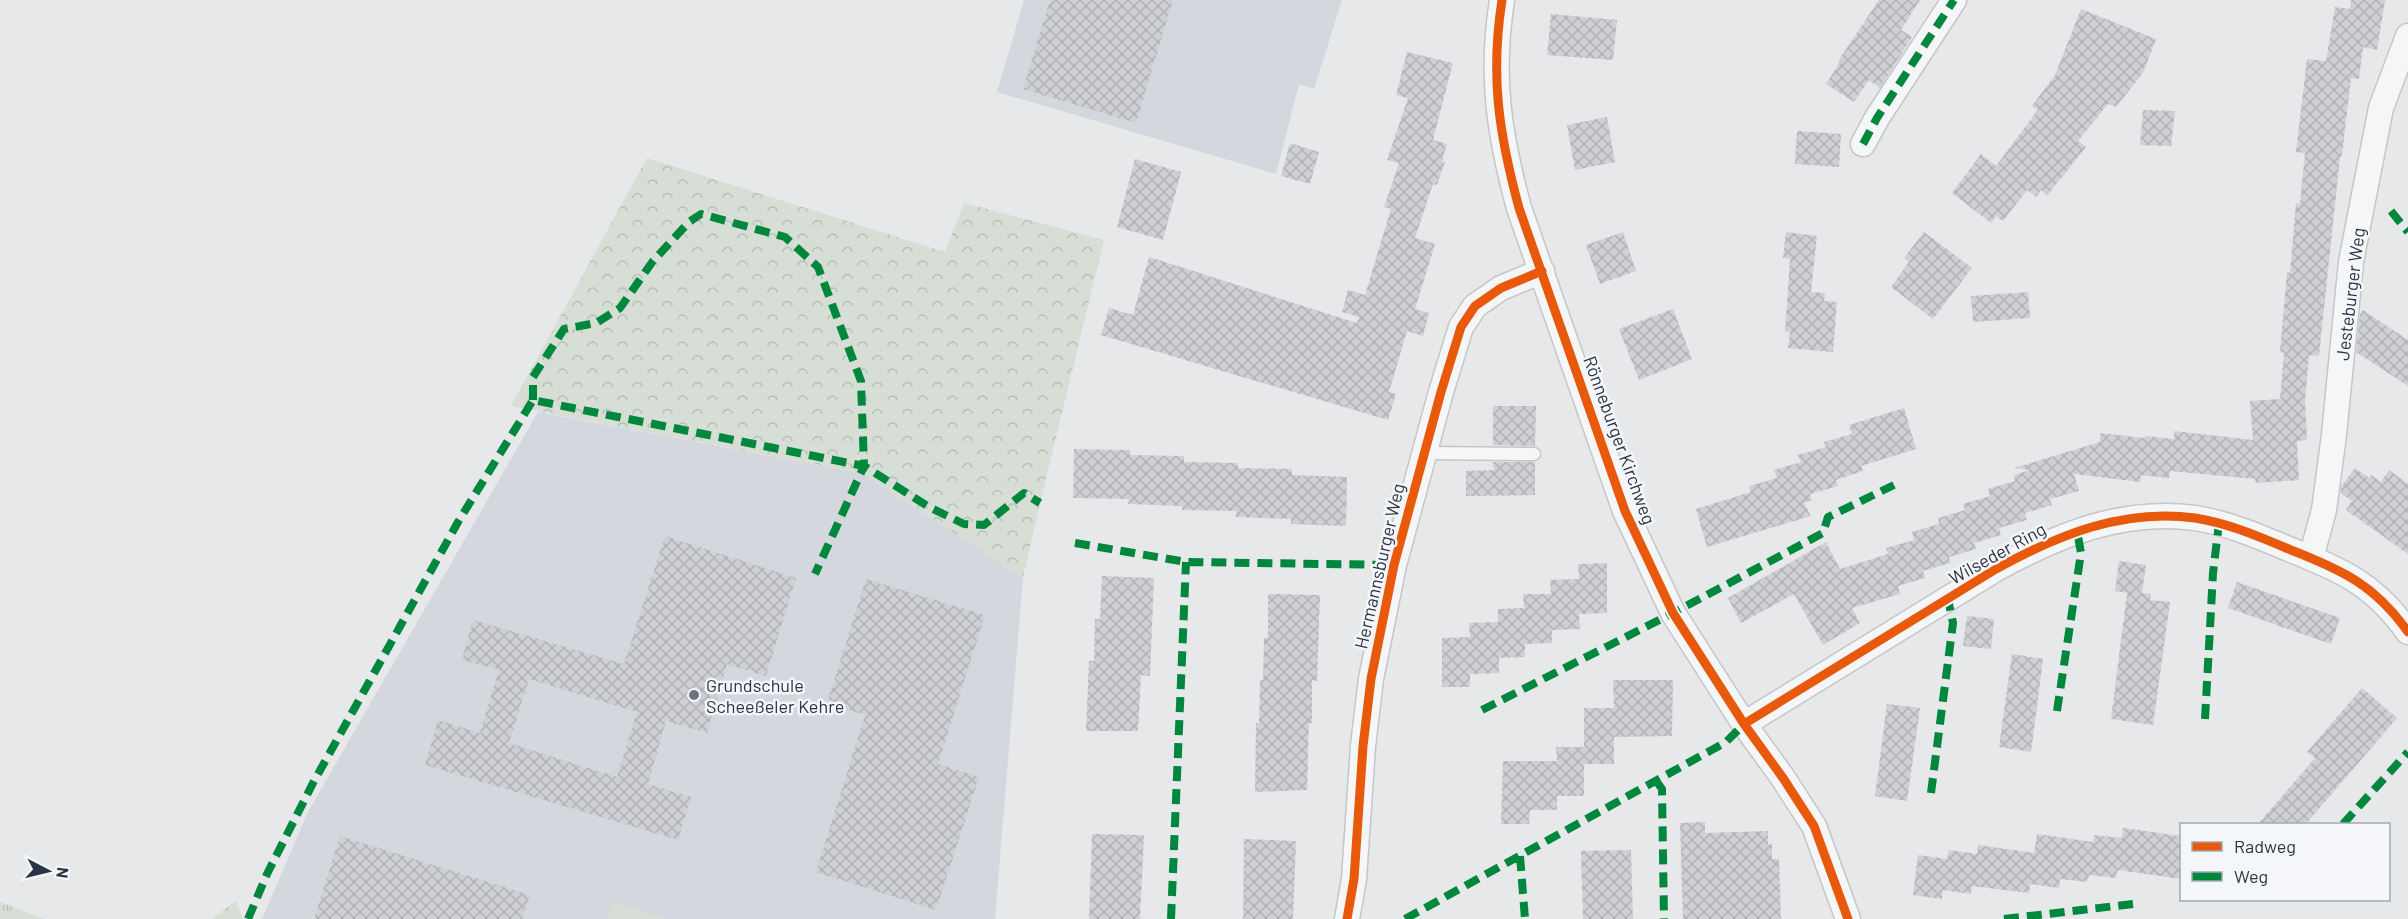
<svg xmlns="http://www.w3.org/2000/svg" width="2408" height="919" font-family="Barlow,sans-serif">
	<defs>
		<pattern id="grass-tufts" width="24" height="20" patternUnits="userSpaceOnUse" patternTransform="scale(1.5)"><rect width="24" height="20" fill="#d6ded6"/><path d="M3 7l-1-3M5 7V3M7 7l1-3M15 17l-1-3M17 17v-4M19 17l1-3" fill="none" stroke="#b8bfb9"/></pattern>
		<pattern id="forest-crowns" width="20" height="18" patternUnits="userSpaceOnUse" patternTransform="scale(1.5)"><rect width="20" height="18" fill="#d6ded6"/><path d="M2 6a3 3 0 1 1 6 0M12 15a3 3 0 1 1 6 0" fill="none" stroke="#b8bfb9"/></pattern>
		<pattern id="building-cross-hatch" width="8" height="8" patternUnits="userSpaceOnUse" patternTransform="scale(1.5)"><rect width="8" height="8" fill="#ced0d3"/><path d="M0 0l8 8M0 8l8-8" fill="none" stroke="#b1b3b6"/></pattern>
	</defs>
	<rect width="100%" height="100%" fill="#e6e8ea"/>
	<path fill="#d4d7dd" d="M 1024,0 L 1342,0 L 1314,89 L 1299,84 L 1276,174 L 997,92 Z
		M 538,412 L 861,473 L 1023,577 L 995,919 L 262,919 L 308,812 Z"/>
	<path fill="url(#grass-tufts)" d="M 236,901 L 243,919 L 212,919 Z
		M 0,902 L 44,919 L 0,919 Z"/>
	<path fill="url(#forest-crowns)" d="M 647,158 L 945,252 L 964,203 L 1104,240 L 1040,503 L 1023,577 L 861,473 L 511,406 Z"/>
	<path fill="#d6ded6" d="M 612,902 L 666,919 L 607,919 Z"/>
	<path fill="url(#building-cross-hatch)" fill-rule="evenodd" d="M 1050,0 L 1173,0 L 1136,123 L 1023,89 Z
		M 1879,0 L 1920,0 L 1901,30 L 1912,37 L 1880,88 L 1869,80 L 1854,102 L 1826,84 L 1840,62 L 1838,61 Z
		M 2351,0 L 2385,0 L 2377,50 L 2363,47 L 2359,79 L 2351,78 L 2342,155 L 2340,157 L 2319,356 L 2309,355 L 2305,402 L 2307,440 L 2297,441 L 2299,480 L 2256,483 L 2255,479 L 2170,471 L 2169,478 L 2141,475 L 2140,482 L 2074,474 L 2079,491 L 2050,499 L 2052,505 L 2025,513 L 2027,520 L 1999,528 L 2001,535 L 1974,543 L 1976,549 L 1949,557 L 1950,563 L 1923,571 L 1925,578 L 1898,586 L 1900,594 L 1852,608 L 1860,623 L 1823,645 L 1794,594 L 1741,623 L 1728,598 L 1826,542 L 1840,569 L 1888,554 L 1886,548 L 1914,540 L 1912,532 L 1939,524 L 1938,518 L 1965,510 L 1963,504 L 1990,496 L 1988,489 L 2015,481 L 2014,475 L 2030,470 L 2014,468 L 2100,442 L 2100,433 L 2145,438 L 2145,436 L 2174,439 L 2174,431 L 2253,440 L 2250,401 L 2280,399 L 2284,353 L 2280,352 L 2287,272 L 2290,273 L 2296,203 L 2300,204 L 2305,153 L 2296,152 L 2307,59 L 2326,61 L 2335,7 L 2350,9 Z
		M 2081,9 L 2156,39 L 2143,73 L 2116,107 L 2108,104 L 2078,141 L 2086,147 L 2047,196 L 2041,190 L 2036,197 L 2027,190 L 2003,221 L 1996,216 L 1991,223 L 1952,193 L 1981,154 L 1996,166 L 2038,110 L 2032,106 L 2055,75 Z
		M 1551,14 L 1617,20 L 1613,60 L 1547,55 Z
		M 1407,52 L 1453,63 L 1433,140 L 1447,144 L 1442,161 L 1445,162 L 1437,185 L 1433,184 L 1415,238 L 1435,244 L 1415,309 L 1429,313 L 1423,336 L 1407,331 L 1389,392 L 1396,394 L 1388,420 L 1101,335 L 1109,308 L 1133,315 L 1149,257 L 1357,323 L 1359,317 L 1342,312 L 1348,290 L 1365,295 L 1391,209 L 1384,207 L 1399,163 L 1387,160 L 1408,98 L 1396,95 Z
		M 2143,110 L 2175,111 L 2171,146 L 2140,145 Z
		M 1607,117 L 1615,162 L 1575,170 L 1567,125 Z
		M 1797,131 L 1841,134 L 1839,167 L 1795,164 Z
		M 1290,143 L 1319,152 L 1310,184 L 1281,176 Z
		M 1135,159 L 1181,172 L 1163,240 L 1117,227 Z
		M 1623,232 L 1636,271 L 1600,284 L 1586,245 Z
		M 1786,232 L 1817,236 L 1811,292 L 1825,293 L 1824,301 L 1837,302 L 1833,352 L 1788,348 L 1790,332 L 1785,332 L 1790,259 L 1783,258 Z
		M 1924,232 L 1972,268 L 1933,319 L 1891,287 L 1909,262 L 1904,258 Z
		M 2028,292 L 2030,318 L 1973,322 L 1971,296 Z
		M 1673,309 L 1692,359 L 1639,380 L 1619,329 Z
		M 2363,310 L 2408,340 L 2408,386 L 2356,352 L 2360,314 Z
		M 1493,406 L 1536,406 L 1535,446 L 1493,445 Z
		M 1904,408 L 1916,449 L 1861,466 L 1863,471 L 1836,480 L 1838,486 L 1810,494 L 1812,500 L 1804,503 L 1811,516 L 1707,547 L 1696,509 L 1751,492 L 1749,486 L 1777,478 L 1774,470 L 1801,462 L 1798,455 L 1826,447 L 1824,442 L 1852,434 L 1849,425 Z
		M 1074,449 L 1130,450 L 1130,455 L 1184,456 L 1184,462 L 1238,463 L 1238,468 L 1292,469 L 1292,475 L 1347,477 L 1346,526 L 1291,524 L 1291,519 L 1236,517 L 1236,511 L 1182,510 L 1182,506 L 1128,504 L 1129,499 L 1073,498 Z
		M 1493,462 L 1535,462 L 1535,495 L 1466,496 L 1466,471 L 1494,470 Z
		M 2355,468 L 2369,478 L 2371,475 L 2381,482 L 2389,470 L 2408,484 L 2408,554 L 2346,510 L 2352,501 L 2341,493 L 2341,487 Z
		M 665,536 L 796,578 L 766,676 L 727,664 L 707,733 L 666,721 L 648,784 L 691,797 L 678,840 L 425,765 L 438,720 L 480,733 L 499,670 L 462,660 L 473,620 L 624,664 ZM 529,679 L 637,712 L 617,777 L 509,743 Z
		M 2119,561 L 2146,565 L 2142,593 L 2151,594 L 2150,600 L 2170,602 L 2153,725 L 2111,719 L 2127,593 L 2115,591 Z
		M 1607,563 L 1607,613 L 1579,614 L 1580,629 L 1552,630 L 1552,643 L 1525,644 L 1525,657 L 1499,658 L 1499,673 L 1470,674 L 1470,687 L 1442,687 L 1442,638 L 1470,637 L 1469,623 L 1498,622 L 1498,609 L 1524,608 L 1523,594 L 1551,594 L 1550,580 L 1579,579 L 1578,564 Z
		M 1102,576 L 1154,578 L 1150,676 L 1141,675 L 1138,731 L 1086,731 L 1089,661 L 1094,661 L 1095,619 L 1100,619 Z
		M 866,579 L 985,615 L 938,764 L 979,777 L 936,910 L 816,872 L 865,715 L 827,703 Z
		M 2237,582 L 2340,618 L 2331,644 L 2228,608 Z
		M 1268,594 L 1320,595 L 1317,681 L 1312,680 L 1312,723 L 1309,723 L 1307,790 L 1255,792 L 1256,723 L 1259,723 L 1260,680 L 1263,680 L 1264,638 L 1268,638 Z
		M 1967,616 L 1994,619 L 1991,649 L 1963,646 Z
		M 2012,654 L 2043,659 L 2031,752 L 1999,747 Z
		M 1613,680 L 1673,680 L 1672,736 L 1614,737 L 1614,764 L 1584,764 L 1584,754 L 1584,796 L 1557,796 L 1557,810 L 1530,810 L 1529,824 L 1501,824 L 1503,761 L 1557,761 L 1556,747 L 1584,747 L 1584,708 L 1614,708 Z
		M 2362,688 L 2397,718 L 2305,825 L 2257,825 L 2315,758 L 2307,752 Z
		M 1887,704 L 1920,708 L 1907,801 L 1875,796 Z
		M 1705,822 L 1705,833 L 1768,831 L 1768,845 L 1772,844 L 1772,859 L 1779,859 L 1781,919 L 1683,919 L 1680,823 Z
		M 2123,828 L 2181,836 L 2181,879 L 2118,870 L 2116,878 L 2089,875 L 2087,882 L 2060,879 L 2059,888 L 2030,884 L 2029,893 L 1972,886 L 1971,894 L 1943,890 L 1942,899 L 1913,895 L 1918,855 L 1947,859 L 1949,850 L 1977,854 L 1978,845 L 2034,853 L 2037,834 L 2093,842 L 2094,835 L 2122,838 Z
		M 1092,834 L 1144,835 L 1140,919 L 1089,919 Z
		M 340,836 L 530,895 L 522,919 L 314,919 Z
		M 1244,839 L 1296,841 L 1293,919 L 1243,919 Z
		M 1631,850 L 1633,919 L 1583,919 L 1581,851 Z"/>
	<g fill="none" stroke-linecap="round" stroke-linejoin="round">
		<defs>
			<path id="service" d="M 1424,453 L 1534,454"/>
			<path id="minor" d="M 1502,0 C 1490,77 1499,134 1519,208 L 1625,511 L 1673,613 L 1744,724 L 1783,778 L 1814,826 L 1848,919
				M 1863,144 L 1877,118 L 1954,0
				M 2311,558 L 2324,510 L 2334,435 L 2351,262 L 2381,108 L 2408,36
				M 1744,724 L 1996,569 C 2058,535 2123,508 2195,518 C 2228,523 2260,537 2291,550 C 2342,570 2375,585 2408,632
				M 1347,919 L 1354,879 L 1363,746 L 1371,679 L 1394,565 L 1441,392 L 1461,327 L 1475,306 L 1501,288 L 1542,271"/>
		</defs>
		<use href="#service" stroke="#c4c6c8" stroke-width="15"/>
		<use href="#minor" stroke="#c4c6c8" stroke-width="27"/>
		<use href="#service" stroke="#f5f6f7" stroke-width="12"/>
		<use href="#minor" stroke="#f5f6f7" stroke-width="24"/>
		<path stroke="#00873e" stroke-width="8" stroke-dasharray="15 8" stroke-linecap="butt" d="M 1863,144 L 1877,118 L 1954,0
			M 2391,211 L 2408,232
			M 533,400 L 533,377 L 564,329 L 596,323 L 620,308 L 653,261 L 689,222 L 701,214 L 785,237 L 818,267 L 861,381 L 864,466 L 815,574
			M 1075,543 L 1186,562 L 1394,565
			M 1482,710 L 1673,613 L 1823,533 L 1828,517 L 1894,485
			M 2057,711 L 2081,553 L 2077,531
			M 2205,719 L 2213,573 L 2219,523
			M 1657,782 L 1662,789 L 1664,919
			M 1931,793 L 1953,623 L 1948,599
			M 2343,824 L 2408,752
			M 1520,856 L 1525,919
			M 248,919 L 267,874 L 313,783 L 458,522 L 533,400 L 864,466 L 929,507 L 964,524 L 984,525 L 1024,493 L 1040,503
			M 1171,919 L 1186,562
			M 1405,919 L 1726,742 L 1744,724
			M 2004,919 L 2133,904"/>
		<defs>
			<path id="cycleway" d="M 1502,0 C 1490,77 1499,134 1519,208 L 1625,511 L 1673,613 L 1744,724 L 1783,778 L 1814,826 L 1848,919
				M 1744,724 L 1996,569 C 2058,535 2123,508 2195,518 C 2228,523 2260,537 2291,550 C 2342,570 2375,585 2408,632
				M 1347,919 L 1354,879 L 1363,746 L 1371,679 L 1394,565 L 1441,392 L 1461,327 L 1475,306 L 1501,288 L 1542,271"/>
		</defs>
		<use href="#cycleway" stroke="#f4f6f9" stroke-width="13"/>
		<use href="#cycleway" stroke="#e8590c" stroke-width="9"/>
	</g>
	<circle fill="#6c737f" stroke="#f4f6f9" stroke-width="2" cx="694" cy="695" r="6"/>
	<g text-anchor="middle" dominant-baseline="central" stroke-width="5" stroke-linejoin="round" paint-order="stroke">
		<g font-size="18" fill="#2b3445" stroke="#f4f6f9">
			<text transform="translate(2350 294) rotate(-83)">Jesteburger Weg</text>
			<text transform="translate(1620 440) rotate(70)">Rönneburger Kirchweg</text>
			<text transform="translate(1997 553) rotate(-29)">Wilseder Ring</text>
			<text transform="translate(1379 566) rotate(-77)">Hermannsburger Weg</text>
		</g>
		<g font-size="18" fill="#2b3445" stroke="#f4f6f9" text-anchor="start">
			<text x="706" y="685">Grundschule<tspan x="706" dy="21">Scheeßeler Kehre</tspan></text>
		</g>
	</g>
	<rect x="2180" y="823" width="210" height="78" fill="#f4f6f9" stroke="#a4a8b1" stroke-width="1.5"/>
	<rect x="2192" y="842" width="30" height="9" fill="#e8590c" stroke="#a4a8b1" stroke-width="1.5"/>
	<text x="2234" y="853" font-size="18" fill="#2b3445">Radweg</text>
	<rect x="2192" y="872" width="30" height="9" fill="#00873e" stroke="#a4a8b1" stroke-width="1.5"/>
	<text x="2234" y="883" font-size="18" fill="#2b3445">Weg</text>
	<g transform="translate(48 871) rotate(97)" stroke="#f4f6f9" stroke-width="4.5" paint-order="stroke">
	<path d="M0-4.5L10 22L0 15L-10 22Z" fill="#2b3445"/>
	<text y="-9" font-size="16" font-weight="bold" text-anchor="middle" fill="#2b3445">N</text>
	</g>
</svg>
